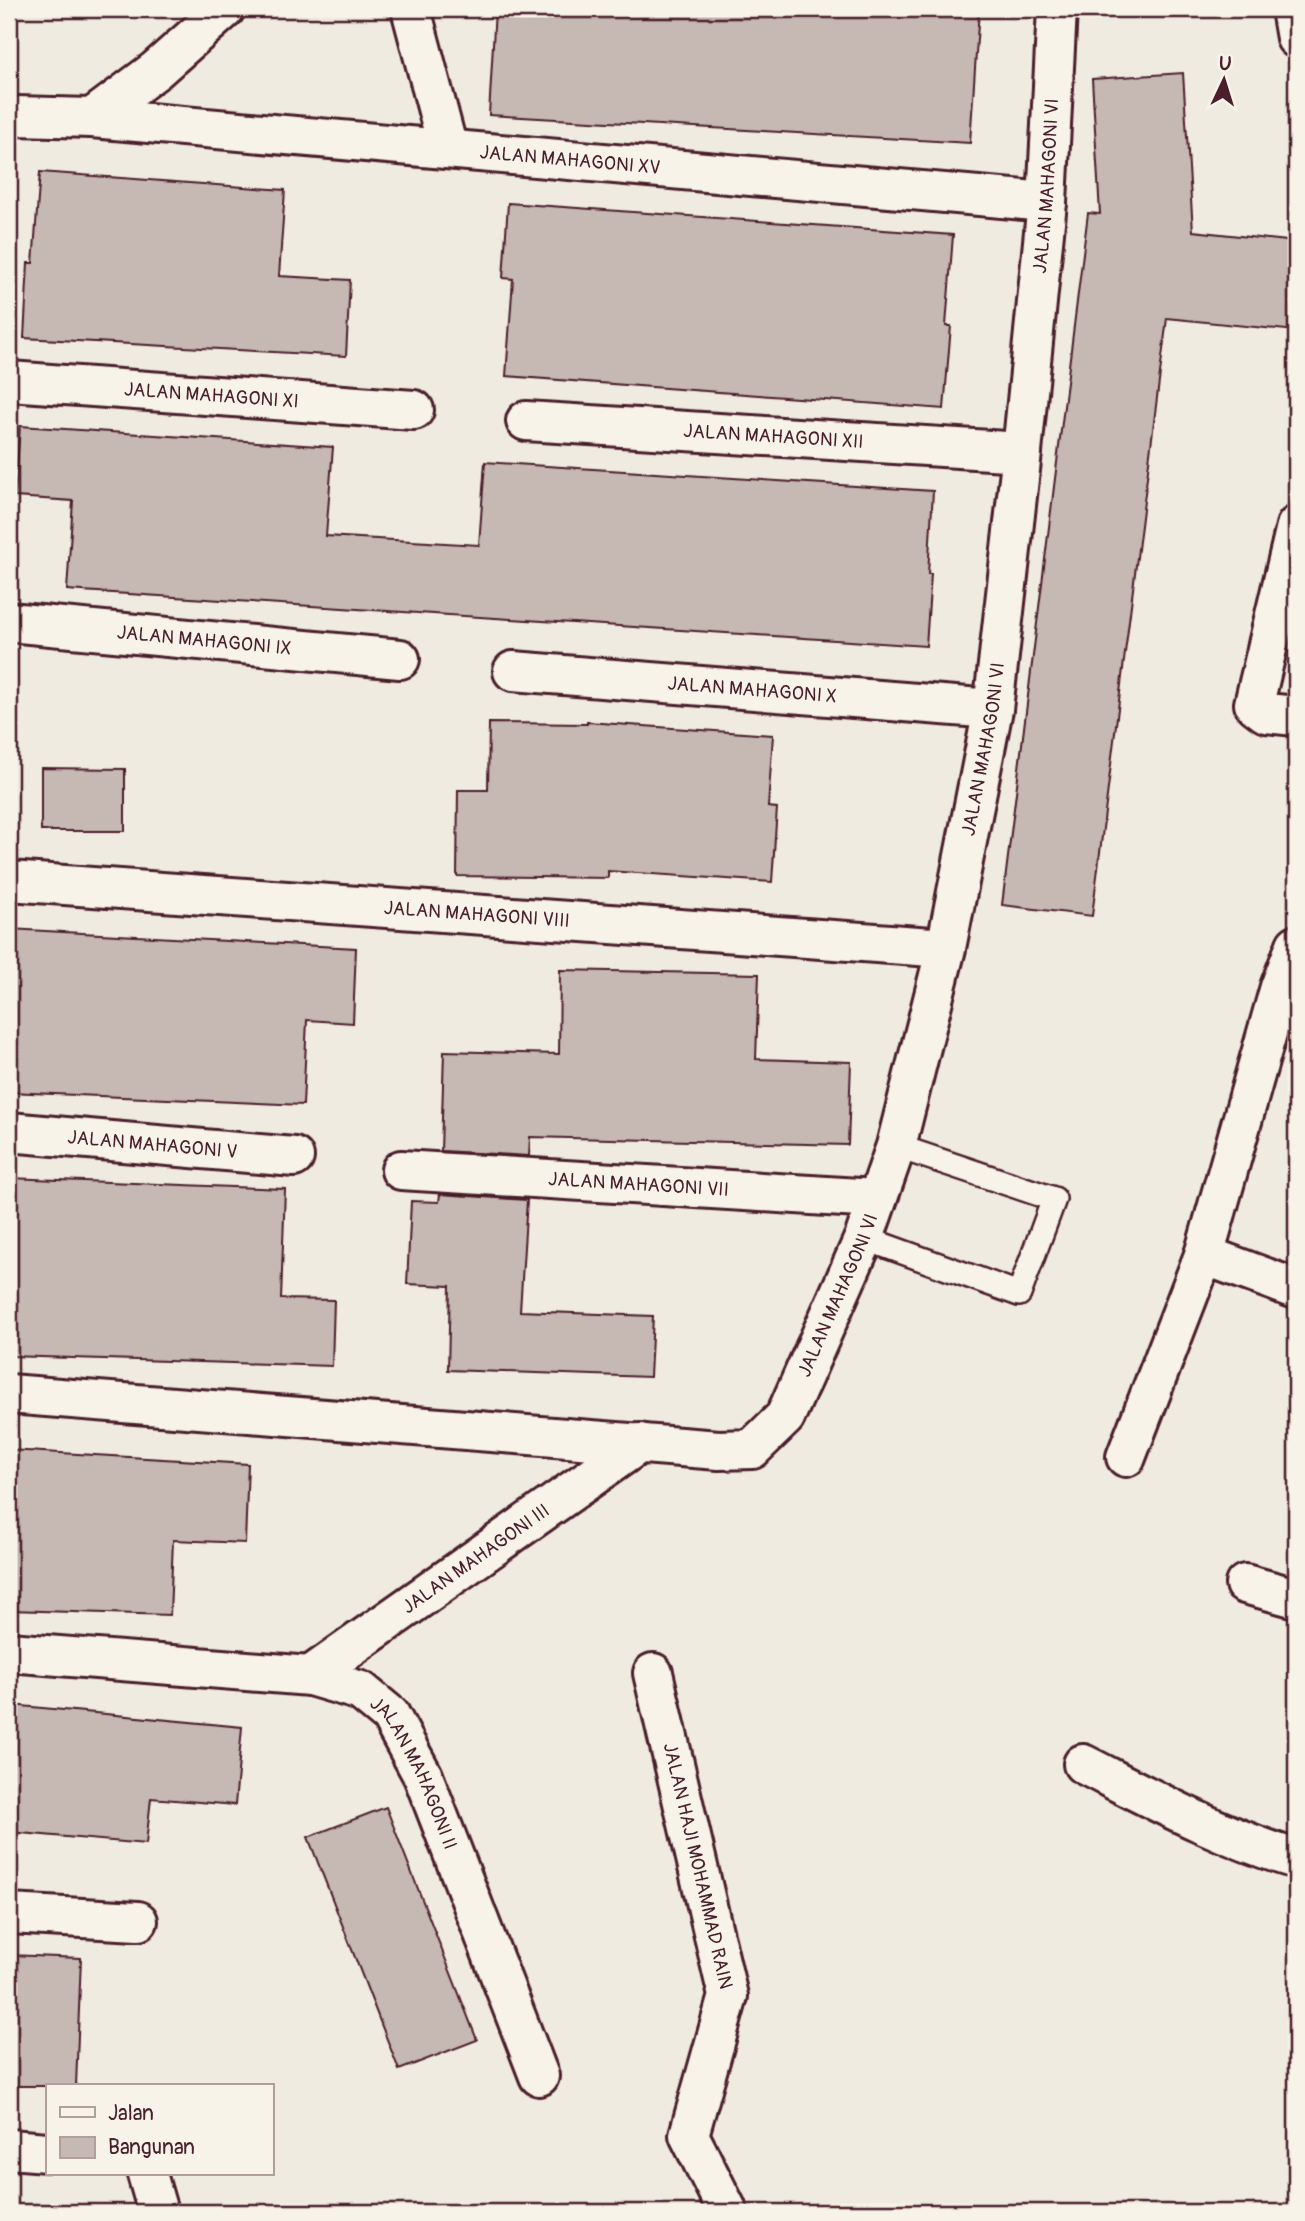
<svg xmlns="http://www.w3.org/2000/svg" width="1305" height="2221" font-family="Pangolin,sans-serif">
	<rect width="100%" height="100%" fill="#f0ebe0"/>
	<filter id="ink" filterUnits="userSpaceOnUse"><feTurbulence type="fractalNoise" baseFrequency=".0143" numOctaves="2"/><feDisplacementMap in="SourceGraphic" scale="14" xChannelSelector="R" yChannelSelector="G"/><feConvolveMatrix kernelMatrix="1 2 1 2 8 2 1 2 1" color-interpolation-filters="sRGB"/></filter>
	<g filter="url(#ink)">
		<path fill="#c6b8b3" stroke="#4a1f2b" stroke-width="2" d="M 495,9 L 979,9 L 970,143 L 489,115 Z
			M 1183,73 L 1193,231 L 1296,242 L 1296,331 L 1167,318 L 1092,916 L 1002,905 L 1088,213 L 1100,214 L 1092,79 Z
			M 40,172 L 285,190 L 279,276 L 350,280 L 346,356 L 24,338 L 28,263 L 33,263 Z
			M 508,203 L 953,235 L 946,326 L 951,326 L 944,409 L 506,376 L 513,279 L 503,278 Z
			M 20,426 L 333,447 L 326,536 L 479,545 L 485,462 L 933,491 L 928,574 L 931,574 L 926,646 L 67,590 L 73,501 L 15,497 Z
			M 587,722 L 773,735 L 768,807 L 777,808 L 772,882 L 608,871 L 608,878 L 457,876 L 458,790 L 488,790 L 489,723 L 587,724 Z
			M 41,768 L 125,769 L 125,831 L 41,831 Z
			M 9,929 L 356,948 L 353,1023 L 307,1020 L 303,1105 L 9,1092 Z
			M 560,970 L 759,974 L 756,1059 L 851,1062 L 848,1145 L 530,1137 L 529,1156 L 441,1151 L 444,1051 L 559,1054 Z
			M 9,1178 L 285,1189 L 281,1299 L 334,1300 L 332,1366 L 9,1356 Z
			M 440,1194 L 527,1200 L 520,1311 L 653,1316 L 650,1377 L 448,1370 L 450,1286 L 407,1284 L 411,1201 L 439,1202 Z
			M 9,1450 L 248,1464 L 245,1543 L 173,1540 L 170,1615 L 9,1610 Z
			M 11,1705 L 242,1727 L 235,1805 L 151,1798 L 146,1844 L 9,1832 L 9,1729 Z
			M 386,1807 L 477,2040 L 399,2070 L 308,1837 Z
			M 9,1955 L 81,1958 L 76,2086 L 10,2086 L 12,2047 L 9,2047 Z"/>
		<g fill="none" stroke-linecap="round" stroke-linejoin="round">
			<defs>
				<path id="service" d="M 864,1238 L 1019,1294 L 1054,1199 L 896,1146"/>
				<g id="minor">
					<path d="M 411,9 L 448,149"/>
					<path d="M 1291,9 L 1296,38"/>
					<path d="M 92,118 L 156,70 L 225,9"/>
					<path id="s1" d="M 9,120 L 16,116 L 92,118 L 1047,202"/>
					<path id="s2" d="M 9,381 L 414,410"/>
					<path id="s3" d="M 526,421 L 1022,452"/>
					<path d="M 1296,526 L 1254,704 L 1266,713 L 1296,716"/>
					<path id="s4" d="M 9,622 L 400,659"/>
					<path id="s5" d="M 513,671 L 993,709"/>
					<path id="s6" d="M 9,881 L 946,948"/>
					<path id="s7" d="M 9,1132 L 294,1157"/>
					<path id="s8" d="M 401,1170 L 876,1199"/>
					<path d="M 1204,1255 L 1296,1289"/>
					<path id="s9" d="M 9,1394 L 719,1450 L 752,1449 L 785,1417 L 864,1238 L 896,1146 L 946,948 L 993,709 L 1022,452 L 1047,202 L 1057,9"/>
					<path d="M 1126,1457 L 1204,1255 L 1280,987 L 1296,945"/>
					<path d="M 1245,1584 L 1296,1598"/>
					<path id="s10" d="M 9,1652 L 310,1676 L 361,1691 L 390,1715 L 423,1776 L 539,2076"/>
					<path id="s11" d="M 653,1673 L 728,1996 L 689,2135 L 728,2212"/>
					<path id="s12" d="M 310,1676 L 640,1443"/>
					<path d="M 1083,1764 C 1152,1799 1222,1837 1296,1859"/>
					<path d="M 9,1914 L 138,1921"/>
					<path d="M 9,2149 L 47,2152"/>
					<path d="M 147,2174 L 158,2212"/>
				</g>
			</defs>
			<use href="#service" stroke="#4a1f2b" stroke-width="28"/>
			<use href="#minor" stroke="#4a1f2b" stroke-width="44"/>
			<use href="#service" stroke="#f7f3e8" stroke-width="23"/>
			<use href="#minor" stroke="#f7f3e8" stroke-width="38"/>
		</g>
	</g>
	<g text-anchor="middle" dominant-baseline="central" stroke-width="5" stroke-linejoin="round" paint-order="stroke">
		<g font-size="19" fill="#4a1f2b" stroke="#f7f3e8">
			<text stroke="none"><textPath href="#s1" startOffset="564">JALAN MAHAGONI XV</textPath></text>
			<text stroke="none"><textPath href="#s9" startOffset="2058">JALAN MAHAGONI VI</textPath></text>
			<text stroke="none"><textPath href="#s2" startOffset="203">JALAN MAHAGONI XI</textPath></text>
			<text stroke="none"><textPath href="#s3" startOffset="248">JALAN MAHAGONI XII</textPath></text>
			<text stroke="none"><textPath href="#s4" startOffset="196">JALAN MAHAGONI IX</textPath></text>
			<text stroke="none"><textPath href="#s5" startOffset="240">JALAN MAHAGONI X</textPath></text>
			<text stroke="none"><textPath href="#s9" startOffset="1491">JALAN MAHAGONI VI</textPath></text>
			<text stroke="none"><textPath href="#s6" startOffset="469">JALAN MAHAGONI VIII</textPath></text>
			<text stroke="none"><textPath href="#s7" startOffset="144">JALAN MAHAGONI V</textPath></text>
			<text stroke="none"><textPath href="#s8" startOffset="238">JALAN MAHAGONI VII</textPath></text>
			<text stroke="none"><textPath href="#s9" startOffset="924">JALAN MAHAGONI VI</textPath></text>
			<text stroke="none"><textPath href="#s12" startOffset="203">JALAN MAHAGONI III</textPath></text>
			<text stroke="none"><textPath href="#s10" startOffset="455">JALAN MAHAGONI II</textPath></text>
			<text stroke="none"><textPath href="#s11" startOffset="198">JALAN HAJI MOHAMMAD RAIN</textPath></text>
		</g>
	</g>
	<rect width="1305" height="2221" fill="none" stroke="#f7f3e8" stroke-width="35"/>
	<rect x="18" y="18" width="1270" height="2186" fill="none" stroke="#4a1f2b" stroke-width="2.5" filter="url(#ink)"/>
	<rect x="46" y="2084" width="228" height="91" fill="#f7f3e8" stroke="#b29e9c" stroke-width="2"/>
	<rect x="60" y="2107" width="35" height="10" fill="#f7f3e8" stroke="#b29e9c" stroke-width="2"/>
	<text x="108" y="2120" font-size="21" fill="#4a1f2b">Jalan</text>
	<rect x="60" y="2137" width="35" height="21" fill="#c6b8b3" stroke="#b29e9c" stroke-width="2"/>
	<text x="108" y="2154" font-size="21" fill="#4a1f2b">Bangunan</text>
	<g transform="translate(1224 80) rotate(4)" stroke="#f7f3e8" stroke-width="5" paint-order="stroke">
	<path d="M0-5L12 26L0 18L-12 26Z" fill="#4a1f2b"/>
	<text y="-10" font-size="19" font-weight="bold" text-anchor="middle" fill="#4a1f2b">U</text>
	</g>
</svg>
